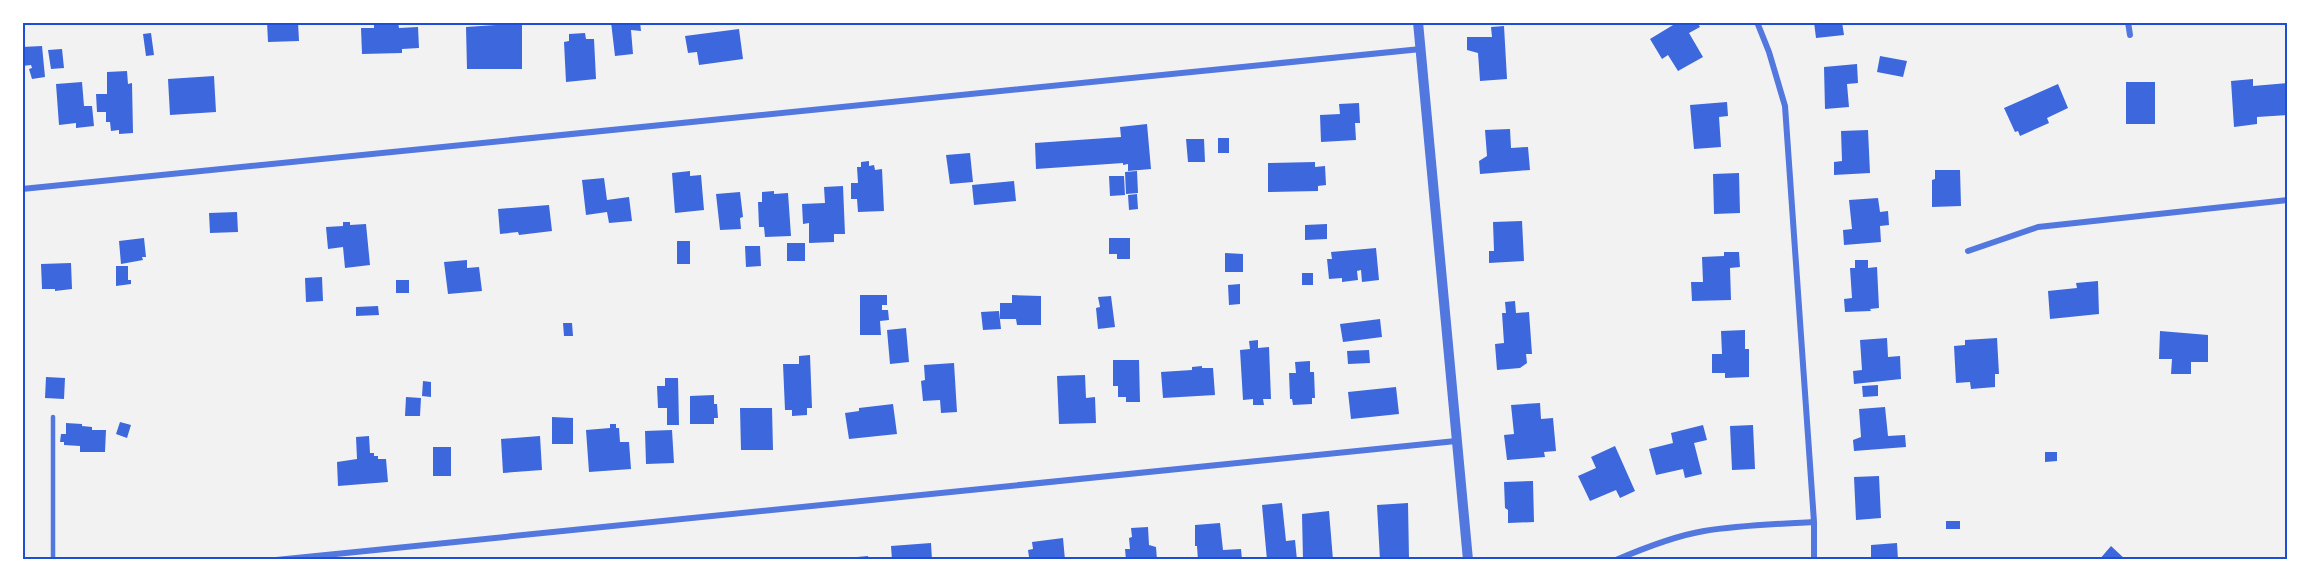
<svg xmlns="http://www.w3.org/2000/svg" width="2310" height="582" font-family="Jost,sans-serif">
	<rect width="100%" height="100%" fill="#f2f2f2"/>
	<path fill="#3d67dc" d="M 267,22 L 298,22 L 299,41 L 268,42 Z
		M 374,22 L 398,22 L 399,28 L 418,27 L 419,48 L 402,49 L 402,53 L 362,54 L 361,28 L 374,28 Z
		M 496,22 L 522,23 L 522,69 L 467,69 L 466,27 L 496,25 Z
		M 611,22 L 640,22 L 641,31 L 631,30 L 633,54 L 615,56 Z
		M 1678,22 L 1697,22 L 1700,27 L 1689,33 L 1703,57 L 1678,71 L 1668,55 L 1662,59 L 1650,39 Z
		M 1814,22 L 1842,22 L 1844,35 L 1816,38 Z
		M 1504,26 L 1507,79 L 1480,81 L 1478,53 L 1467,50 L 1467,37 L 1492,37 L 1491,27 Z
		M 739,29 L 743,59 L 699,65 L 697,52 L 688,53 L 685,36 Z
		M 151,33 L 154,55 L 146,56 L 143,34 Z
		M 585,33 L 586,39 L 594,39 L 596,79 L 566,82 L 564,42 L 569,41 L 569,34 Z
		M 42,46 L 45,77 L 32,79 L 29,69 L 32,68 L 31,65 L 22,66 L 22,47 Z
		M 62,49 L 64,68 L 51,69 L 48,50 Z
		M 1880,56 L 1907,61 L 1903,77 L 1877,72 Z
		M 1857,64 L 1858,83 L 1847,84 L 1849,107 L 1825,109 L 1824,67 Z
		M 127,71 L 128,84 L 132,83 L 133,133 L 119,134 L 119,130 L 111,131 L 110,122 L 106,122 L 106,112 L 97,112 L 96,94 L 107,94 L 107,72 Z
		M 214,76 L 216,112 L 170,115 L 168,79 Z
		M 2253,79 L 2253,86 L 2288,83 L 2288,115 L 2257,117 L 2257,124 L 2234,127 L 2231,81 Z
		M 82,82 L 84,106 L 92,106 L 94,126 L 76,128 L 76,123 L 59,125 L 56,84 Z
		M 2126,82 L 2155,82 L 2155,124 L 2126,124 Z
		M 2058,84 L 2068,108 L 2047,118 L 2049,123 L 2020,136 L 2018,131 L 2015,132 L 2004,108 Z
		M 1727,102 L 1728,116 L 1719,117 L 1721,147 L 1694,149 L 1690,105 Z
		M 1359,103 L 1360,123 L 1355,123 L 1356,140 L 1321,142 L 1320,115 L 1340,114 L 1339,104 Z
		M 1147,124 L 1151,169 L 1128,171 L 1128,164 L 1123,165 L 1123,163 L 1036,169 L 1035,143 L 1121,137 L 1120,127 Z
		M 1510,129 L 1511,148 L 1528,147 L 1530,170 L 1480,174 L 1479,161 L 1487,156 L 1485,130 Z
		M 1868,130 L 1870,173 L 1834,175 L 1834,162 L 1842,161 L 1841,131 Z
		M 1218,138 L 1229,138 L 1229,153 L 1218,153 Z
		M 1186,139 L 1204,139 L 1205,162 L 1188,162 Z
		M 970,153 L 973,182 L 950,184 L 946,155 Z
		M 869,161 L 869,166 L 874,165 L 875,170 L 882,169 L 884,211 L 858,212 L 857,199 L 851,199 L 851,183 L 858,183 L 857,167 L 861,167 L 861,162 Z
		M 1315,162 L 1315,167 L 1325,166 L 1326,185 L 1318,186 L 1318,191 L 1268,192 L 1268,163 Z
		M 1935,170 L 1960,170 L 1961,206 L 1932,207 L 1932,180 L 1935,179 Z
		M 690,171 L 690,176 L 701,175 L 704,210 L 675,213 L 672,173 Z
		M 1137,171 L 1138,193 L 1126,194 L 1125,172 Z
		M 1739,173 L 1740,213 L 1714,214 L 1713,174 Z
		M 1109,176 L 1124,176 L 1125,195 L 1110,196 Z
		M 604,178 L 607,200 L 629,197 L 632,221 L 609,223 L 607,212 L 586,215 L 582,180 Z
		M 1014,181 L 1016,201 L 974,205 L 972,185 Z
		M 843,186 L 845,234 L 834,234 L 834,242 L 809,243 L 809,223 L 803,224 L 802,204 L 825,203 L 824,187 Z
		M 774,191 L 774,194 L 788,193 L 791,236 L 765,237 L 764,227 L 759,227 L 758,202 L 762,202 L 762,192 Z
		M 740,192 L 743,217 L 740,218 L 741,229 L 720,230 L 716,194 Z
		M 1137,194 L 1138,209 L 1129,210 L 1128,195 Z
		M 1878,198 L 1880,212 L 1888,211 L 1889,225 L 1880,226 L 1881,242 L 1844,245 L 1843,230 L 1852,229 L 1849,200 Z
		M 549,205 L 552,231 L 519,235 L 518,232 L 500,234 L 498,209 Z
		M 237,212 L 238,232 L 210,233 L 209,213 Z
		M 1522,221 L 1524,261 L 1489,263 L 1489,251 L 1494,251 L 1493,222 Z
		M 343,222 L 350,222 L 350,225 L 366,224 L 370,265 L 345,268 L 343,247 L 328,249 L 326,227 L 343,226 Z
		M 1327,224 L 1327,239 L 1305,240 L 1305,225 Z
		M 144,238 L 146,257 L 142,257 L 143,260 L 121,264 L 119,241 Z
		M 1109,238 L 1130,238 L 1130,259 L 1117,259 L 1117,254 L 1109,254 Z
		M 677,241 L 690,241 L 690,264 L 677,264 Z
		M 787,243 L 805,243 L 805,261 L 787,261 Z
		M 745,246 L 760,246 L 761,266 L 746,267 Z
		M 1376,248 L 1379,280 L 1362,282 L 1361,270 L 1357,271 L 1358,280 L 1342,282 L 1342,278 L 1329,279 L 1327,259 L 1332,259 L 1331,252 Z
		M 1724,252 L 1739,252 L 1740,267 L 1730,268 L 1731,300 L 1692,301 L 1691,282 L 1703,282 L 1702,257 L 1724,256 Z
		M 1225,253 L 1243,254 L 1243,272 L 1225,272 Z
		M 467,260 L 467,268 L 479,267 L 482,291 L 448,294 L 444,262 Z
		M 1855,260 L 1868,260 L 1868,268 L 1877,267 L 1879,308 L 1870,309 L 1871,311 L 1845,312 L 1844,299 L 1852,298 L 1850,268 L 1855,268 Z
		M 71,263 L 72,289 L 55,291 L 55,289 L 42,289 L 41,264 Z
		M 116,266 L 128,266 L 128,280 L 131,280 L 131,284 L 116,286 Z
		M 1302,273 L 1313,273 L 1313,285 L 1302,285 Z
		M 322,277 L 323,301 L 306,302 L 305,278 Z
		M 396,280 L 409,280 L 409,293 L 396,293 Z
		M 2098,281 L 2099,314 L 2050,319 L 2048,291 L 2077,288 L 2076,283 Z
		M 1240,284 L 1240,304 L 1229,305 L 1228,285 Z
		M 860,295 L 887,295 L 887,305 L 882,305 L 882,310 L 888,310 L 889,320 L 880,321 L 881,335 L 860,335 Z
		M 1012,295 L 1041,296 L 1041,325 L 1017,325 L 1016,319 L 1000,319 L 1000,303 L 1012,303 Z
		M 1111,296 L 1115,327 L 1098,329 L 1096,308 L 1100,307 L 1098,297 Z
		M 1515,301 L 1516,313 L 1529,312 L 1532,354 L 1526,354 L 1527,363 L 1520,368 L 1497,370 L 1495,344 L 1504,343 L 1502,313 L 1506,313 L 1505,302 Z
		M 378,306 L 379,315 L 356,316 L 356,307 Z
		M 999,311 L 1001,329 L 983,330 L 981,312 Z
		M 1380,319 L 1382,337 L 1343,342 L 1340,324 Z
		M 563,323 L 572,323 L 573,336 L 564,336 Z
		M 906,328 L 909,362 L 890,364 L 887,330 Z
		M 1745,330 L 1745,349 L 1749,349 L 1749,377 L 1725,378 L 1725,373 L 1712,373 L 1712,354 L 1722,354 L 1721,331 Z
		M 2160,331 L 2208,335 L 2208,362 L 2191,362 L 2191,374 L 2171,374 L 2172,359 L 2159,359 Z
		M 1887,338 L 1888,357 L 1900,356 L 1901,379 L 1854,384 L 1853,371 L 1862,370 L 1860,340 Z
		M 1997,338 L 1999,374 L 1995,374 L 1995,387 L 1971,389 L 1970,382 L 1956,383 L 1954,346 L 1965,345 L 1965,340 Z
		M 1258,340 L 1258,348 L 1269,347 L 1271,399 L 1263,399 L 1264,405 L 1253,405 L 1253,399 L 1243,400 L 1240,350 L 1250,349 L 1249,341 Z
		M 1369,350 L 1370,363 L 1348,364 L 1347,351 Z
		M 810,355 L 812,408 L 807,408 L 807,415 L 792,416 L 792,410 L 785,410 L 783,364 L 799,364 L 799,356 Z
		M 1113,360 L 1139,360 L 1140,402 L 1126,402 L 1126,397 L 1118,397 L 1118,386 L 1113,386 Z
		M 1310,361 L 1310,372 L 1314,372 L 1315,398 L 1312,398 L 1312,404 L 1293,405 L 1292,399 L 1290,399 L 1289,373 L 1296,373 L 1295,362 Z
		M 954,363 L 957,412 L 941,413 L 940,400 L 923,401 L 921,381 L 925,380 L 924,365 Z
		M 1202,366 L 1202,368 L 1213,368 L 1215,395 L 1163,398 L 1161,372 L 1192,370 L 1192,367 Z
		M 1085,375 L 1086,398 L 1095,397 L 1096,423 L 1059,424 L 1057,376 Z
		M 46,377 L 65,378 L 64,399 L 45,398 Z
		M 665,378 L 678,378 L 679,425 L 667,425 L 667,408 L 658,408 L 657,386 L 665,386 Z
		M 423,381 L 431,382 L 431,397 L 422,396 Z
		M 1878,385 L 1878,396 L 1863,397 L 1862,386 Z
		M 1396,387 L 1399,414 L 1351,419 L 1348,392 Z
		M 714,395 L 714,404 L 717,404 L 718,418 L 714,418 L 714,424 L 690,424 L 690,396 Z
		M 406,397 L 421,398 L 420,416 L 405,416 Z
		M 1540,403 L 1541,419 L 1553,418 L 1556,451 L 1544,452 L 1545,457 L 1507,460 L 1504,435 L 1514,434 L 1511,405 Z
		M 893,404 L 897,434 L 849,439 L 845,413 L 859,411 L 859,408 Z
		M 1885,407 L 1888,436 L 1905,435 L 1906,447 L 1854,451 L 1853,440 L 1861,437 L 1859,409 Z
		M 740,408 L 772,408 L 773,450 L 741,450 Z
		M 552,417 L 573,418 L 573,444 L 552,444 Z
		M 120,422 L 131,425 L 127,438 L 116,434 Z
		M 66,423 L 82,424 L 82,426 L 92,427 L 92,430 L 106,430 L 105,452 L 80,452 L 80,446 L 64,445 L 64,442 L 60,442 L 61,434 L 66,434 Z
		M 610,424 L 616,424 L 616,428 L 619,428 L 620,442 L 629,442 L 631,469 L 589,472 L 586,430 L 610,428 Z
		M 1703,425 L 1707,440 L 1694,443 L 1702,474 L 1685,478 L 1683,469 L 1656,475 L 1649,449 L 1673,443 L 1671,433 Z
		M 1753,425 L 1755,469 L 1732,470 L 1730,426 Z
		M 672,430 L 674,463 L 646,464 L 645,431 Z
		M 369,436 L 370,453 L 374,453 L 374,456 L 378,456 L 378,459 L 386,459 L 388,482 L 338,486 L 337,462 L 357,459 L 356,437 Z
		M 540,436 L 542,470 L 503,473 L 501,439 Z
		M 1615,446 L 1635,491 L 1620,498 L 1616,490 L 1590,501 L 1578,476 L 1596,468 L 1591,457 Z
		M 433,447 L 451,447 L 451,476 L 433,476 Z
		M 2045,452 L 2057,452 L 2057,461 L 2045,462 Z
		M 1879,476 L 1881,518 L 1856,520 L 1854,477 Z
		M 1533,481 L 1534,522 L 1508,523 L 1508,510 L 1505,508 L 1504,482 Z
		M 1282,503 L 1286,541 L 1295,540 L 1297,560 L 1267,560 L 1262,505 Z
		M 1408,503 L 1409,558 L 1380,560 L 1377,505 Z
		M 1329,511 L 1333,560 L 1303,560 L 1302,514 Z
		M 1946,521 L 1960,521 L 1960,529 L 1946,529 Z
		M 1220,523 L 1223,550 L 1241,549 L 1242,560 L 1198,560 L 1197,546 L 1195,546 L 1195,525 Z
		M 1148,527 L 1149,545 L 1156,547 L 1157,560 L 1126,560 L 1125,549 L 1130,549 L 1129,538 L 1132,537 L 1131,528 Z
		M 1063,538 L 1065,560 L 1033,560 L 1034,557 L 1029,557 L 1028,550 L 1033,549 L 1032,542 Z
		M 931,543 L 932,560 L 892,560 L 891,546 Z
		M 1897,543 L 1898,560 L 1871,560 L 1871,545 Z
		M 2111,546 L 2126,560 L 2099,560 Z
		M 868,556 L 869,560 L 846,560 L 846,558 Z"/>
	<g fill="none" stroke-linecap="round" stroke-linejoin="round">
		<path stroke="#5277de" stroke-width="4.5" d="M 53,417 L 53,560"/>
		<path stroke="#5277de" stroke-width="6" d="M 1757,22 L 1769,52 L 1785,106 L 1814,522 L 1814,560
			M 2128,22 L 2130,35
			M 22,189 L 1421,49
			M 1968,251 L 2038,227 L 2288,200
			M 276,560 L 1456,441
			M 1616,560 C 1644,548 1674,536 1704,531 C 1740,525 1777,524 1814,522"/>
		<path stroke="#5277de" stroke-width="10" d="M 1418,22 L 1468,560"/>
	</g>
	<rect width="2310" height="582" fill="none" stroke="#ffffff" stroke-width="48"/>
	<rect x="24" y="24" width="2262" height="534" fill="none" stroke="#1d4ed8" stroke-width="2"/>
</svg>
